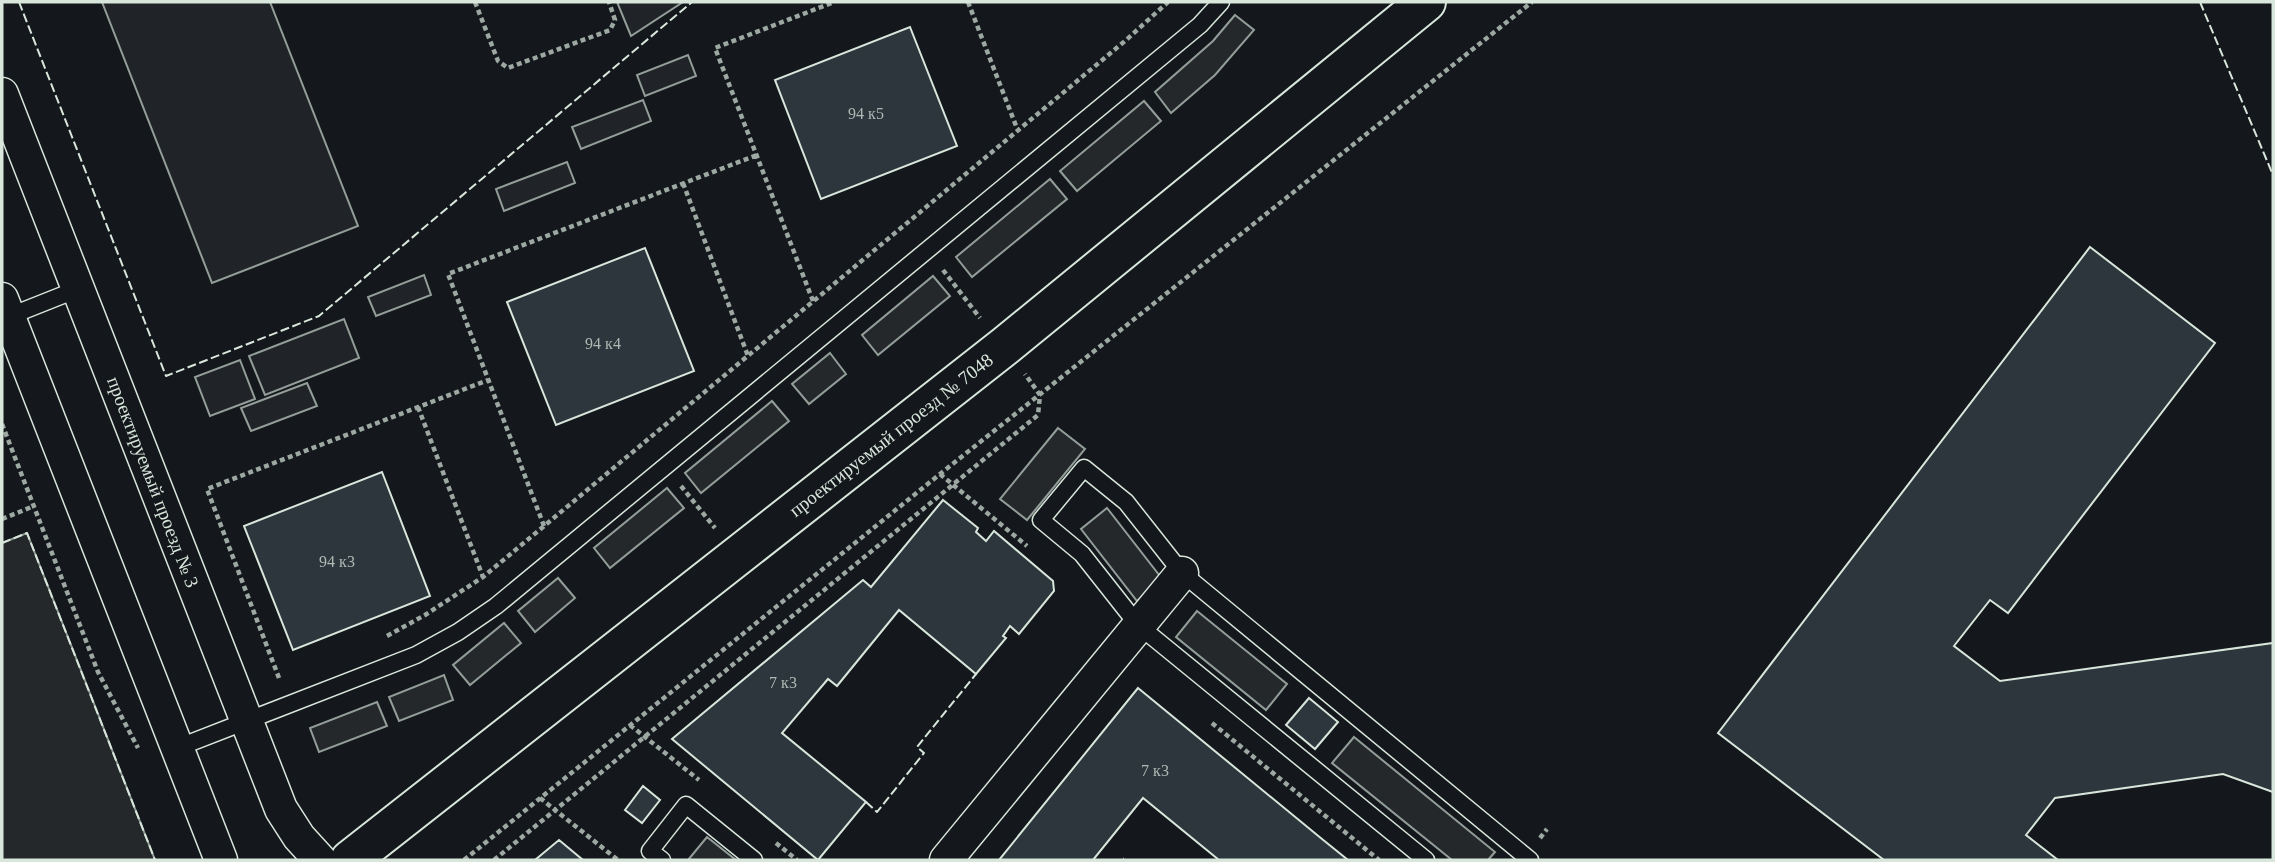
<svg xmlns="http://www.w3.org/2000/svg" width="2275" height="862" font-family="'Times New Roman',serif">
	<rect width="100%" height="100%" fill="#14181c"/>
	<path fill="#202428" stroke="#939e99" stroke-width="2" d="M 102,2 L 270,2 L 358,226 L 212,283 Z
		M 617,2 L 683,2 L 631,36 Z
		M 688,55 L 696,76 L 645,96 L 637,75 Z
		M 643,100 L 651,121 L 581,149 L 572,127 Z
		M 567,162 L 575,183 L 504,211 L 496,189 Z
		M 424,275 L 431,295 L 376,316 L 368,297 Z
		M 344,319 L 359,358 L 265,395 L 249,356 Z
		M 240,360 L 255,399 L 210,416 L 195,377 Z
		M 307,383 L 317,406 L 251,431 L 241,408 Z"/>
	<path fill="#24282b" stroke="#939e99" stroke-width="2" d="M 1235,15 L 1254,30 L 1215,75 L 1171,113 L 1155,92 L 1213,41 Z
		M 1144,101 L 1161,121 L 1077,191 L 1060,171 Z
		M 1050,179 L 1067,199 L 972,277 L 956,257 Z
		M 933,276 L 950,296 L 878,355 L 862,335 Z
		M 830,353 L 846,374 L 809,404 L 792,384 Z
		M 772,401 L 789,421 L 701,493 L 685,473 Z
		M 1058,428 L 1085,449 L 1027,520 L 1000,499 Z
		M 667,488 L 684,508 L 610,568 L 594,548 Z
		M 1107,508 L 1163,580 L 1137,601 L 1081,529 Z
		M 27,533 L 84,678 L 155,860 L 2,860 L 2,543 Z
		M 558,578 L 575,598 L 535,632 L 518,611 Z
		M 1197,611 L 1287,684 L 1266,710 L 1176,637 Z
		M 504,623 L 521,643 L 470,685 L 453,665 Z
		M 444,675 L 453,700 L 399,721 L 389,697 Z
		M 377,702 L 387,726 L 319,752 L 310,728 Z
		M 1354,737 L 1495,852 L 1488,860 L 1452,860 L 1332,763 Z
		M 707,837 L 736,860 L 688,860 Z"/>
	<path fill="#2c363c" stroke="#d8e6dc" stroke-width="2" d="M 910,27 L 957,146 L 821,199 L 775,80 Z
		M 2090,247 L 2215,343 L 2008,613 L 1990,600 L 1954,646 L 2000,681 L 2273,643 L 2273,792 L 2223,774 L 2055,798 L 2026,835 L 2058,860 L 1884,860 L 1718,733 Z
		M 645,248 L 694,371 L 556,425 L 507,302 Z
		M 382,472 L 430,596 L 293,650 L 244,526 Z
		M 943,500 L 978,528 L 976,532 L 986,541 L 994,531 L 1053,581 L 1054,591 L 1019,634 L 1010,626 L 1003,636 L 1006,638 L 976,674 L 899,610 L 837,686 L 828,679 L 782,733 L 866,802 L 818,860 L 672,739 L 863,580 L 871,587 Z
		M 1138,688 L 1322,839 L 1348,860 L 1219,860 L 1143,798 L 1093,860 L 999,860 Z
		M 1309,698 L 1338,722 L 1315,749 L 1286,725 Z
		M 643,786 L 660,800 L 642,823 L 625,810 Z
		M 559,840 L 583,860 L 535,860 Z"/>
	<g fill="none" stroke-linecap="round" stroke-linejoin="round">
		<defs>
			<path id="lane" d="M 5,318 L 78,289
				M 177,748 L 416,655 L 458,632 L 496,606 L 1200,25 L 1221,2
				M 662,860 L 650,851 L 686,805 L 754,860
				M 1426,860 L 1138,625 L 1082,554 L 1041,520 L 1084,468 L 1126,502 L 1182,573 L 1530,860"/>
			<path id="street" d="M 2,94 L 281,809 L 299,837 L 320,860
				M 2,299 L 221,860
				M 946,860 L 1182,573"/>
			<path id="secondary" d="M 350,860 L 1005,346 L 1426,2"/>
		</defs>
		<use href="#lane" stroke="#d8e6dc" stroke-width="19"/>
		<use href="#street" stroke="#d8e6dc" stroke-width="35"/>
		<use href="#secondary" stroke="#d8e6dc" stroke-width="42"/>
		<path stroke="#9da8a2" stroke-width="4.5" stroke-dasharray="5 3.5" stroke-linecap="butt" d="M 475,2 L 498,61 L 508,68 L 610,30 L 615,20 L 609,2
			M 968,2 L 1018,131
			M 683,183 L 748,356
			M 943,270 L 980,318
			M 813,301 L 715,48 L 834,2
			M 418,407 L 483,577
			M 2,424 L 98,672 L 138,748
			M 940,474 L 1027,546
			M 681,486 L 715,528
			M 2,519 L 34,506
			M 544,526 L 448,274 L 757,155
			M 387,636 L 425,615 L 483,577 L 1125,41 L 1168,2
			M 279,678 L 207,489 L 488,380
			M 1212,723 L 1379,860
			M 630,725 L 699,780
			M 540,798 L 618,860
			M 1540,838 L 1547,829
			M 776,843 L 797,860
			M 464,860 L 940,474 L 1532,2
			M 494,860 L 1038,415 L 1040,395 L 1025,374
			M 1123,860 L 1124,860"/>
		<use href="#lane" stroke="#14181c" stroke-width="16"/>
		<use href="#street" stroke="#14181c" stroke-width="32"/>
		<use href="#secondary" stroke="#14181c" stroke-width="38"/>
		<path stroke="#d8e6dc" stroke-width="2" stroke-dasharray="9 3.5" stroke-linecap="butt" d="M 19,2 L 166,376 L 319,316 L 692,2
			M 2200,2 L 2273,175
			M 2,543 L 27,533 L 155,860
			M 866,802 L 877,812 L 924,753 L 917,747 L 976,674"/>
	</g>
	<g text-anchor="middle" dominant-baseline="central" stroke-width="5" stroke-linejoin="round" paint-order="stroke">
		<g font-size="16" fill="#adbab4">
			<text x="866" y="113">94 к5</text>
			<text x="603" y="343">94 к4</text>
			<text x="337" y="561">94 к3</text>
			<text x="783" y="682">7 к3</text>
			<text x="1155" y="770">7 к3</text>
		</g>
		<g font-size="19" fill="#d8e6dc" stroke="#14181c">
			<text transform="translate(891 435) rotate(-38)">проектируемый проезд № 7048</text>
			<text transform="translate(153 482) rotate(69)">проектируемый проезд № 3</text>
		</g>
	</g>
	<rect width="2275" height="862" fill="none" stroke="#d8e6dc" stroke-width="7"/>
</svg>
